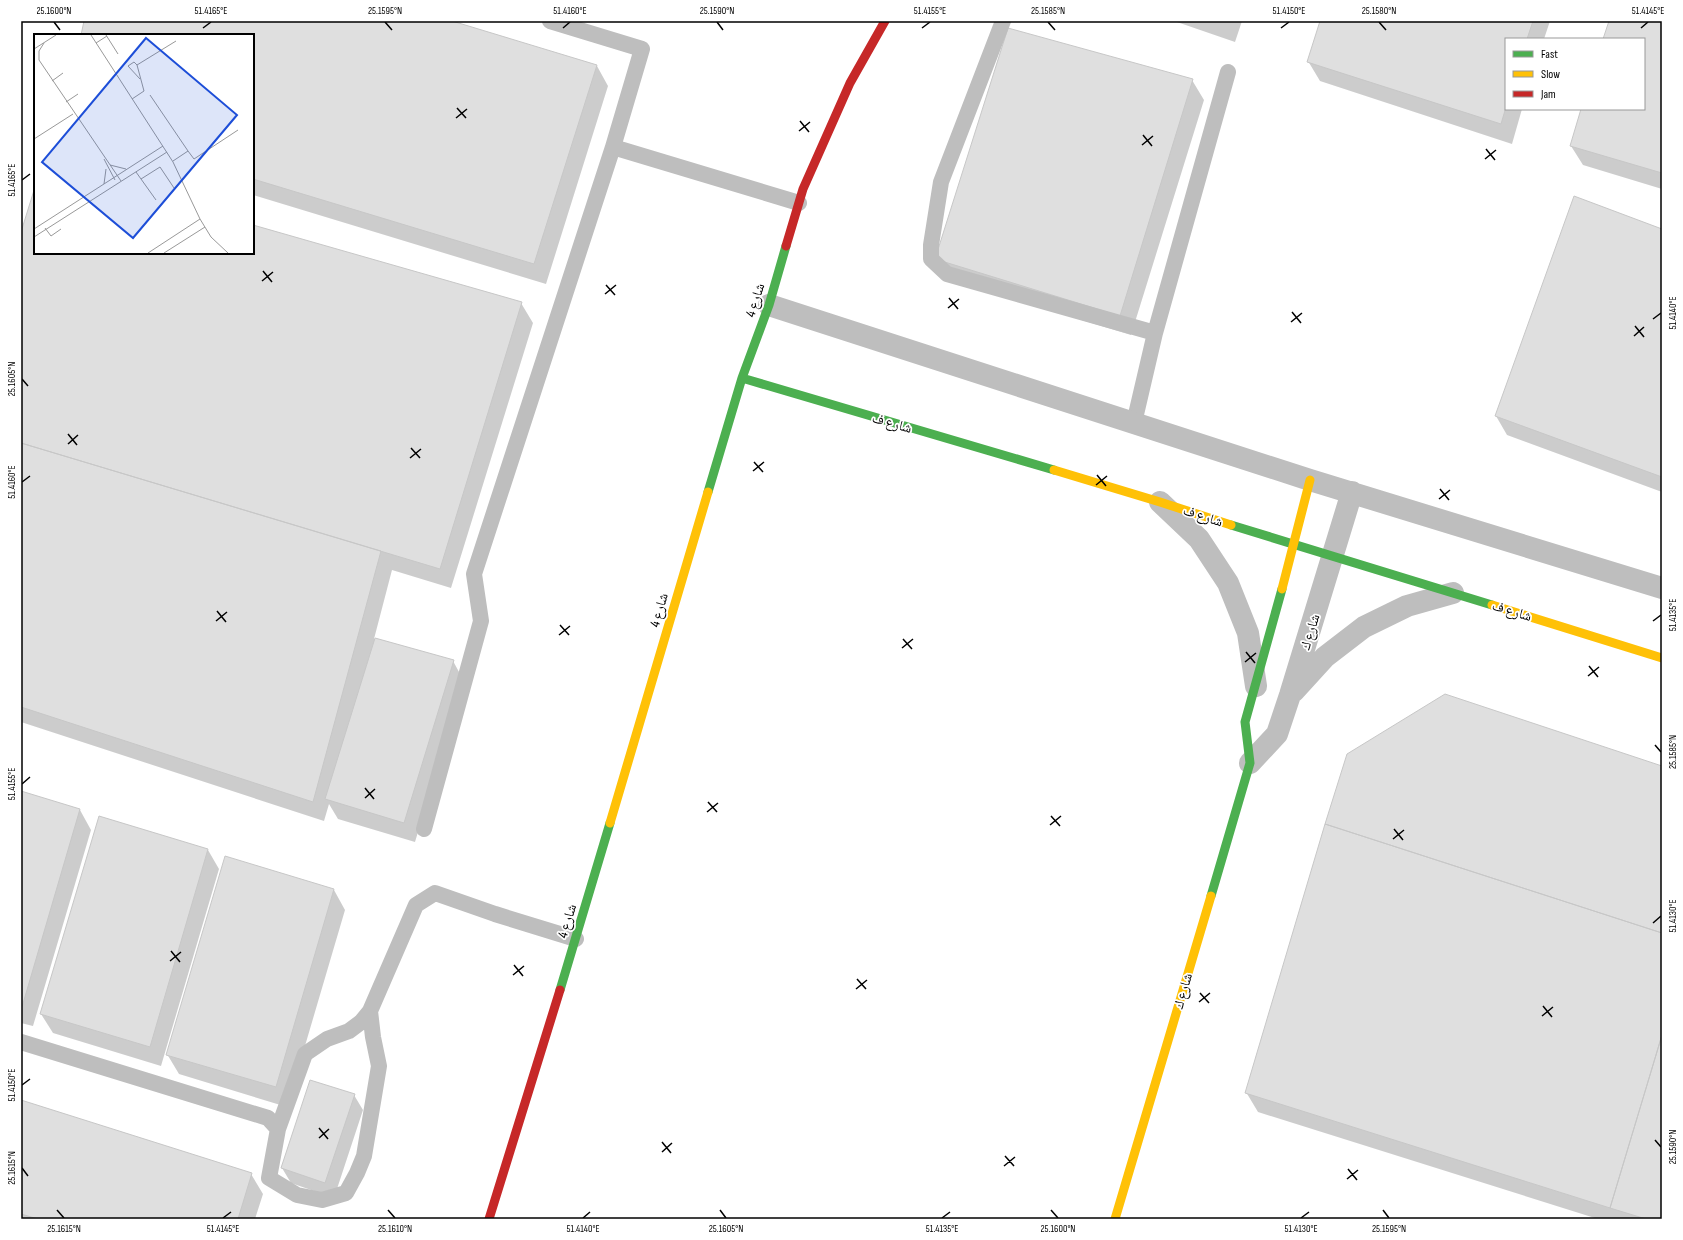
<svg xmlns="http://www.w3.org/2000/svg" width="1683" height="1240" font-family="'Sofia Sans Condensed','Noto Naskh Arabic',sans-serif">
	<rect width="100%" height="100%" fill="#fff"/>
	<path fill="#0003" d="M 85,21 L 449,21 L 597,66 L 608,86 L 546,284 L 253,195 L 253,35 L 82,35 Z
		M 1174,21 L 1242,21 L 1235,42 Z
		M 1322,21 L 1550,21 L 1544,39 L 1506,39 L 1506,109 L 1522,109 L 1512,144 L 1320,81 L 1308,61 Z
		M 1610,21 L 1662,21 L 1662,189 L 1583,165 L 1571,146 L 1582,109 L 1644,109 L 1644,39 L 1604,39 Z
		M 1192,80 L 1204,100 L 1131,335 L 947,279 L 936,259 Z
		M 35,191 L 35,253 L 253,253 L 253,226 L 521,303 L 533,323 L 451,588 L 392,570 L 374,639 L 453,661 L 464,681 L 415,842 L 338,819 L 329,804 L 324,821 L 21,722 L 21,235 Z
		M 1662,230 L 1662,492 L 1507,435 L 1496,416 Z
		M 1662,767 L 1662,1219 L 1598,1219 L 1258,1112 L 1246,1092 Z
		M 21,792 L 80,810 L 91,830 L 33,1026 L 21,1023 Z
		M 208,850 L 219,869 L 161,1066 L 53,1033 L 41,1014 Z
		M 226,857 L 334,890 L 345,910 L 287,1107 L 179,1074 L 167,1054 Z
		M 354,1095 L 363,1110 L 334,1198 L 291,1183 L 282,1168 Z
		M 21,1101 L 251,1174 L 263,1194 L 255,1219 L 21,1219 Z"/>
	<path fill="#dfdfdf" stroke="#c7c7c7" d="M 84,21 L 452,21 L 597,65 L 534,264 L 253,179 L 253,35 L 81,35 Z
		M 1320,21 L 1533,21 L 1527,39 L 1506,39 L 1506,107 L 1501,124 L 1307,62 Z
		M 1609,21 L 1662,21 L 1662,173 L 1570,146 L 1581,109 L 1644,109 L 1644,39 L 1603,39 Z
		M 1008,28 L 1193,79 L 1120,316 L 935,259 Z
		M 35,187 L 35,253 L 253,253 L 253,225 L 522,302 L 440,569 L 21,443 L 21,232 Z
		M 1574,196 L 1662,229 L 1662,477 L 1495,416 Z
		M 21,443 L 381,551 L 313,802 L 21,707 Z
		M 375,638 L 454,660 L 404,823 L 325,799 Z
		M 1445,694 L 1662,766 L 1662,933 L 1325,824 L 1347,754 Z
		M 21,791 L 80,809 L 22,1007 L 21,1007 Z
		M 99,816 L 208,849 L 150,1047 L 40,1014 Z
		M 1325,824 L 1662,933 L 1662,1035 L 1610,1208 L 1245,1093 Z
		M 225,856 L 334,889 L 276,1087 L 166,1055 Z
		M 1662,1035 L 1662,1219 L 1646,1219 L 1610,1208 Z
		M 310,1080 L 355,1094 L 325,1183 L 281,1168 Z
		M 21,1100 L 252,1173 L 238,1219 L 38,1219 L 21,1214 Z"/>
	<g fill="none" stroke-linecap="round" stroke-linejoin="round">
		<path stroke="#bebebe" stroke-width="16" d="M 550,21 L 642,49 L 613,147
			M 1003,21 L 941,182 L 931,245 L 931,259 L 947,274 L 1155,333
			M 1134,423 L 1155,333 L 1228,72
			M 424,829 L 481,621 L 474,574 L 613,147 L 799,203
			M 21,1042 L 268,1118 L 278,1129 L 305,1054 L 327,1039 L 349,1031 L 361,1022 L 370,1011 L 416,905 L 435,893 L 495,914 L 576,939
			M 278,1129 L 269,1178 L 297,1195 L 322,1200 L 346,1193 L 357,1173 L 364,1156 L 379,1066 L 373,1037 L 370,1011"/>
		<path stroke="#bebebe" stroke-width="22" d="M 769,305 L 1310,480 L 1662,588
			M 1160,502 L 1199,539 L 1228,583 L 1248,633 L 1256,686
			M 1294,691 L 1325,657 L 1364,627 L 1407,606 L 1453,593
			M 1250,763 L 1277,734 L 1290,695 L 1352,492"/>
		<path stroke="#4caf50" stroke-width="9" d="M 742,378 L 1054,470
			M 708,492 L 742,378 L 769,305 L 786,246
			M 1231,525 L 1492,605
			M 1211,896 L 1250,763 L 1245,722 L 1282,589
			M 560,990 L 610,823"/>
		<path stroke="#ffc107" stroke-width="9" d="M 1054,470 L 1160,502 L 1231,525
			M 1282,589 L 1310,480
			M 1492,605 L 1662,658
			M 610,823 L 708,492
			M 1115,1219 L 1211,896"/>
		<path stroke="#c62828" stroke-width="9" d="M 786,246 L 803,189 L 850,83 L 885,21
			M 489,1219 L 560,990"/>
	</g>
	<path fill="none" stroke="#000" stroke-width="1.5" d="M 54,22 L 60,30M 385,22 L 392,30M 717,22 L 723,30M 1048,22 L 1055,30M 1379,22 L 1386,30M 203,28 L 211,22M 563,28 L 570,22M 922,28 L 930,22M 1281,28 L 1289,22M 1641,28 L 1648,22M 457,108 L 466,118M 456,118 L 467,109M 800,121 L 809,132M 799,131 L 810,122M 1143,135 L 1152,146M 1142,145 L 1153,136M 1486,149 L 1495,160M 1485,159 L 1496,150M 22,180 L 30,174M 263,271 L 272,282M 262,281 L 273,272M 606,285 L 615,295M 605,294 L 616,285M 949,298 L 958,309M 948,308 L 959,299M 1292,312 L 1301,323M 1653,319 L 1661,313M 1291,322 L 1302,313M 1635,326 L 1644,337M 1634,336 L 1644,327M 22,379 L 28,386M 68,434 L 77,445M 68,444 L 78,435M 411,448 L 420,458M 410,458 L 421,449M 754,462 L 763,472M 753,471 L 764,462M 1097,475 L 1106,486M 22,482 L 30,476M 1096,485 L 1107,476M 1440,489 L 1449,500M 1439,499 L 1450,490M 217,611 L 226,622M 216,621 L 227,612M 1653,621 L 1661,615M 560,625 L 569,635M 559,635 L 570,626M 903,639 L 912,649M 902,648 L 913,639M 1246,652 L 1255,663M 1245,662 L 1256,653M 1589,666 L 1598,677M 1588,676 L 1599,667M 1655,745 L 1661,752M 22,784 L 30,777M 365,788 L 374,799M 365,798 L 375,789M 708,802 L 717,812M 707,812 L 718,803M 1051,816 L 1060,826M 1050,825 L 1061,816M 1394,829 L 1403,840M 1393,839 L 1404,830M 1653,923 L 1661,916M 171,951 L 180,962M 170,961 L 181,952M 514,965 L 523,976M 513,975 L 524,966M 857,979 L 866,989M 856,989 L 867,980M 1200,993 L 1209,1003M 1199,1002 L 1210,993M 1543,1006 L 1552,1017M 1542,1016 L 1553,1007M 22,1085 L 30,1079M 319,1128 L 328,1139M 319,1138 L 329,1129M 1655,1140 L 1661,1147M 662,1142 L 671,1153M 662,1152 L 672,1143M 1005,1156 L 1014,1166M 1004,1166 L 1015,1157M 22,1168 L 28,1176M 1348,1169 L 1357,1180M 1347,1179 L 1358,1170M 57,1210 L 64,1218M 388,1210 L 395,1218M 720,1210 L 726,1218M 1051,1210 L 1058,1218M 1383,1210 L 1389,1218M 223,1218 L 231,1212M 583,1218 L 590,1212M 942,1218 L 950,1212M 1301,1218 L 1309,1212"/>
	<g text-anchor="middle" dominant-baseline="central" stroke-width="3.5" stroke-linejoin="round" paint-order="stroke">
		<g font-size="14" fill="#000" stroke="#fff">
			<text transform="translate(755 300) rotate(-72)">شارع 4</text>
			<text transform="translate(892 423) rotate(16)">شارع ف</text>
			<text transform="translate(1203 516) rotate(18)">شارع ف</text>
			<text transform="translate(659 610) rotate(-74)">شارع 4</text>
			<text transform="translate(1512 611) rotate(17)">شارع ف</text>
			<text transform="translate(1310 632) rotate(-73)">شارع ك</text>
			<text transform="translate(567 921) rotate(-73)">شارع 4</text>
			<text transform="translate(1183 991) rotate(-74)">شارع ك</text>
		</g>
	</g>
	<g transform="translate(34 34)">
		<rect width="220" height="220" fill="#fff"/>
		<path fill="none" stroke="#999" stroke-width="1" d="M 57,1 L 139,128 L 166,185 L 177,203 L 194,219M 72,1 L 84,20M 10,9 L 5,17 L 5,26 L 87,147M 62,9 L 73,2M 0,15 L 22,1M 103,31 L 100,28 L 94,32 L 106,45M 18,47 L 29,39M 116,61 L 154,117 L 139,127M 98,65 L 110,57 L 103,31 L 142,7M 32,68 L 44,60M 0,105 L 39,80M 154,117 L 160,125 L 204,96M 70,125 L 81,146M 76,131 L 92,135M 102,138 L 122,166M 107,145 L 126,133 L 140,154M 70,150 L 72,135M 11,194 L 17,202 L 27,195M 0,195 L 129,112M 0,203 L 133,118M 114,219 L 166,185M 130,219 L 171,193"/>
		<path fill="#1d4ed8" fill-opacity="0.15" stroke="#1d4ed8" stroke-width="2" d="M 112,4 L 203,81 L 99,204 L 8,128 Z"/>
		<rect width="220" height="220" fill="none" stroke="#000" stroke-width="2"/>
	</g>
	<rect width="1683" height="1240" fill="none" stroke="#ffffff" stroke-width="44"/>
	<rect x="1505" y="38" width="140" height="72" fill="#ffffff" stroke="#999999"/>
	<rect x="1513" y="51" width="20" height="6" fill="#4caf50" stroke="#999999"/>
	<text x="1541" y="58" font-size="12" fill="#000000">Fast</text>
	<rect x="1513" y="71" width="20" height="6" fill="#ffc107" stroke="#999999"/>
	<text x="1541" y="78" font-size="12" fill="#000000">Slow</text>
	<rect x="1513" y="91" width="20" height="6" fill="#c62828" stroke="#999999"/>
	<text x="1541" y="98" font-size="12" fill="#000000">Jam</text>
	<rect x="22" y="22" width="1639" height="1196" fill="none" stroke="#000" stroke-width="1.5"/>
	<g font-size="10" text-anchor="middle" fill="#000">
		<text x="54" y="14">25.1600°N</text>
		<text x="211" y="14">51.4165°E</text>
		<text x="385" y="14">25.1595°N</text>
		<text x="570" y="14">51.4160°E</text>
		<text x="717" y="14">25.1590°N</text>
		<text x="930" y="14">51.4155°E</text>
		<text x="1048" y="14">25.1585°N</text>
		<text x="1289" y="14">51.4150°E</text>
		<text x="1379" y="14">25.1580°N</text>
		<text x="1648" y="14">51.4145°E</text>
		<text transform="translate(11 180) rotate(-90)" y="4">51.4165°E</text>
		<text transform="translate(1672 313) rotate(-90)" y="4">51.4140°E</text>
		<text transform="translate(11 379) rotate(-90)" y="4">25.1605°N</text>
		<text transform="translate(11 482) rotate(-90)" y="4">51.4160°E</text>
		<text transform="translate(1672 615) rotate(-90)" y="4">51.4135°E</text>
		<text transform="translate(1672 752) rotate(-90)" y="4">25.1585°N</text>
		<text transform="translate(11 784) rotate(-90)" y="4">51.4155°E</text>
		<text transform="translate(1672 916) rotate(-90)" y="4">51.4130°E</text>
		<text transform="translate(11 1085) rotate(-90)" y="4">51.4150°E</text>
		<text transform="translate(1672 1147) rotate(-90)" y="4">25.1590°N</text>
		<text transform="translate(11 1168) rotate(-90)" y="4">25.1615°N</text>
		<text x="64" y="1232">25.1615°N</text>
		<text x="223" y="1232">51.4145°E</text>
		<text x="395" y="1232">25.1610°N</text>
		<text x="583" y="1232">51.4140°E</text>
		<text x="726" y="1232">25.1605°N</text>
		<text x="942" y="1232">51.4135°E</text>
		<text x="1058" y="1232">25.1600°N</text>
		<text x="1301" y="1232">51.4130°E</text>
		<text x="1389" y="1232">25.1595°N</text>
	</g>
</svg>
